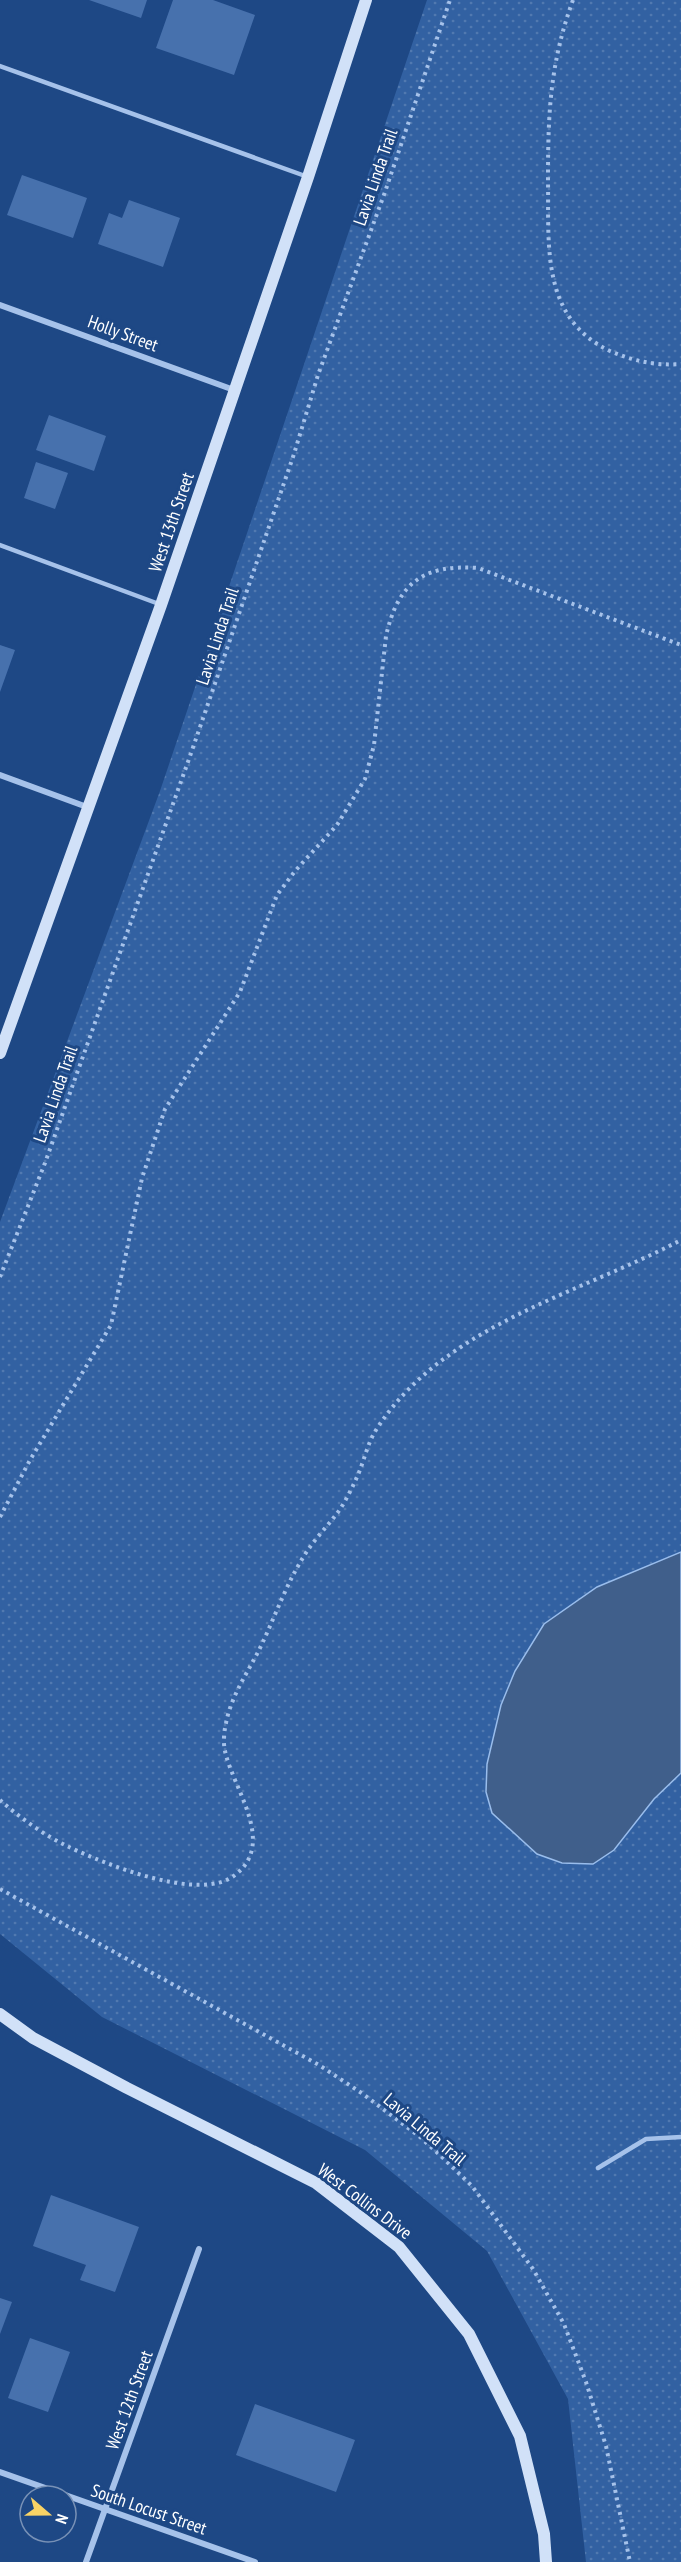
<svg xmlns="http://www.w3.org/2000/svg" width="681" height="2562" font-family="'PT Sans Narrow',sans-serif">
	<defs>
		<pattern id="grass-dots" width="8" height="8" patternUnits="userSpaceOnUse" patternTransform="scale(1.5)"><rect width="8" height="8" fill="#3261a2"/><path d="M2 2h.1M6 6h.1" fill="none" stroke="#5179b0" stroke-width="1.8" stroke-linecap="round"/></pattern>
	</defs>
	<rect width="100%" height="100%" fill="#1e4885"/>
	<path fill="url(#grass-dots)" d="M 427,0 L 681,0 L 681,2562 L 586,2562 L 568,2399 L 487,2251 L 365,2150 L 102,2017 L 0,1934 L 0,1222 L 160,791 Z"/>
	<path fill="#405f8b" stroke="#99bdec" stroke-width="1.5" d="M 681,1552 L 681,1773 L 654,1799 L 614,1850 L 593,1864 L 562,1863 L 537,1854 L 492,1813 L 486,1792 L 487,1764 L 501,1705 L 515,1671 L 544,1624 L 597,1587 Z"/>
	<path fill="#4771ad" d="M 89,0 L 147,0 L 141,18 Z
		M 173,0 L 213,0 L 255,15 L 234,75 L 156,48 Z
		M 22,175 L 87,198 L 73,238 L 7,215 Z
		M 129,200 L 180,218 L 163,267 L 98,244 L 109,213 L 122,218 Z
		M 49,415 L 106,436 L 94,471 L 36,450 Z
		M 36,462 L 68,473 L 55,509 L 24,498 Z
		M 0,645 L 15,650 L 0,692 Z
		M 51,2195 L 139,2227 L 115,2292 L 80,2280 L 86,2265 L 33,2246 Z
		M 0,2298 L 12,2302 L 0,2334 Z
		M 30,2338 L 70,2352 L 48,2412 L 8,2398 Z
		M 255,2404 L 355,2440 L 336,2492 L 236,2455 Z"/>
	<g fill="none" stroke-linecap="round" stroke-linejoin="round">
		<path stroke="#a6c2ea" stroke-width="4" stroke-dasharray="3 4.5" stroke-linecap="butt" d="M 573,0 C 550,63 548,113 548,179 C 549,244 540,318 610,351 C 633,361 656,366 681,364
			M 0,1277 L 45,1163 L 189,759 L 294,454 L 318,375 L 385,192 L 450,0
			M 0,1517 L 30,1460 L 111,1325 L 142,1178 L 165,1109 L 240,992 L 277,895 L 295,871 L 337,825 L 365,779 L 374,745 L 386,636 C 398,583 423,564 478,568 L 681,645
			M 0,1800 C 19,1817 45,1836 69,1847 C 105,1864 200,1903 235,1875 C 277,1843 233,1789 225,1751 C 223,1742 224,1732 226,1723 C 231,1697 246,1675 258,1652 C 274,1620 285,1586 304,1556 C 313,1541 325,1529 335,1516 C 344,1505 351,1490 357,1477 C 364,1462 367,1444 376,1430 C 442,1326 578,1294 681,1240
			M 0,1889 L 319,2065 L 363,2094 L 420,2137 L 442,2157 L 472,2186 L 533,2269 L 564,2324 L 586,2382 L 606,2446 L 630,2562"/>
		<path stroke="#a6c2ea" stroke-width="4.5" d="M 0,66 L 308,177
			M 0,545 L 159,604
			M 598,2168 L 646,2139 L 681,2137"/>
		<path stroke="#a6c2ea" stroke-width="6" d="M 0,305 L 234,390
			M 0,775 L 87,807
			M 0,2472 L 255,2562
			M 86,2562 L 199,2249"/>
		<path stroke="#d1e1f8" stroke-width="12" d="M 0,1053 L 161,605 L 308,177 L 366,0
			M 0,2014 L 33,2038 L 127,2088 L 316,2183 L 399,2247 L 469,2334 L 520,2436 L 544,2534 L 546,2562"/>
	</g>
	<g text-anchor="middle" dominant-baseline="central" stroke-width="6" stroke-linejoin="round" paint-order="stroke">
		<g font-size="18" fill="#fff" stroke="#1e4885">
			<text transform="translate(375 177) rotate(-71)">Lavia Linda Trail</text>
			<text transform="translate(123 333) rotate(20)">Holly Street</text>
			<text transform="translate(171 522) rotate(-71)">West 13th Street</text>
			<text transform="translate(217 636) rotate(-72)">Lavia Linda Trail</text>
			<text transform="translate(55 1094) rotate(-71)">Lavia Linda Trail</text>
			<text transform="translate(425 2129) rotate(40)">Lavia Linda Trail</text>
			<text transform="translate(365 2201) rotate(37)">West Collins Drive</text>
			<text transform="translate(129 2400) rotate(-70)">West 12th Street</text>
			<text transform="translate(149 2509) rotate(19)">South Locust Street</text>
		</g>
	</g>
	<g transform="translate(48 2514) rotate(110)"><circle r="28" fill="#1e4885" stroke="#7891b6" stroke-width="1.5"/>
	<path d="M0-4.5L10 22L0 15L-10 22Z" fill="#f9d365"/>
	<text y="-9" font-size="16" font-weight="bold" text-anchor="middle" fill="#ffffff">N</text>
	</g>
</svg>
